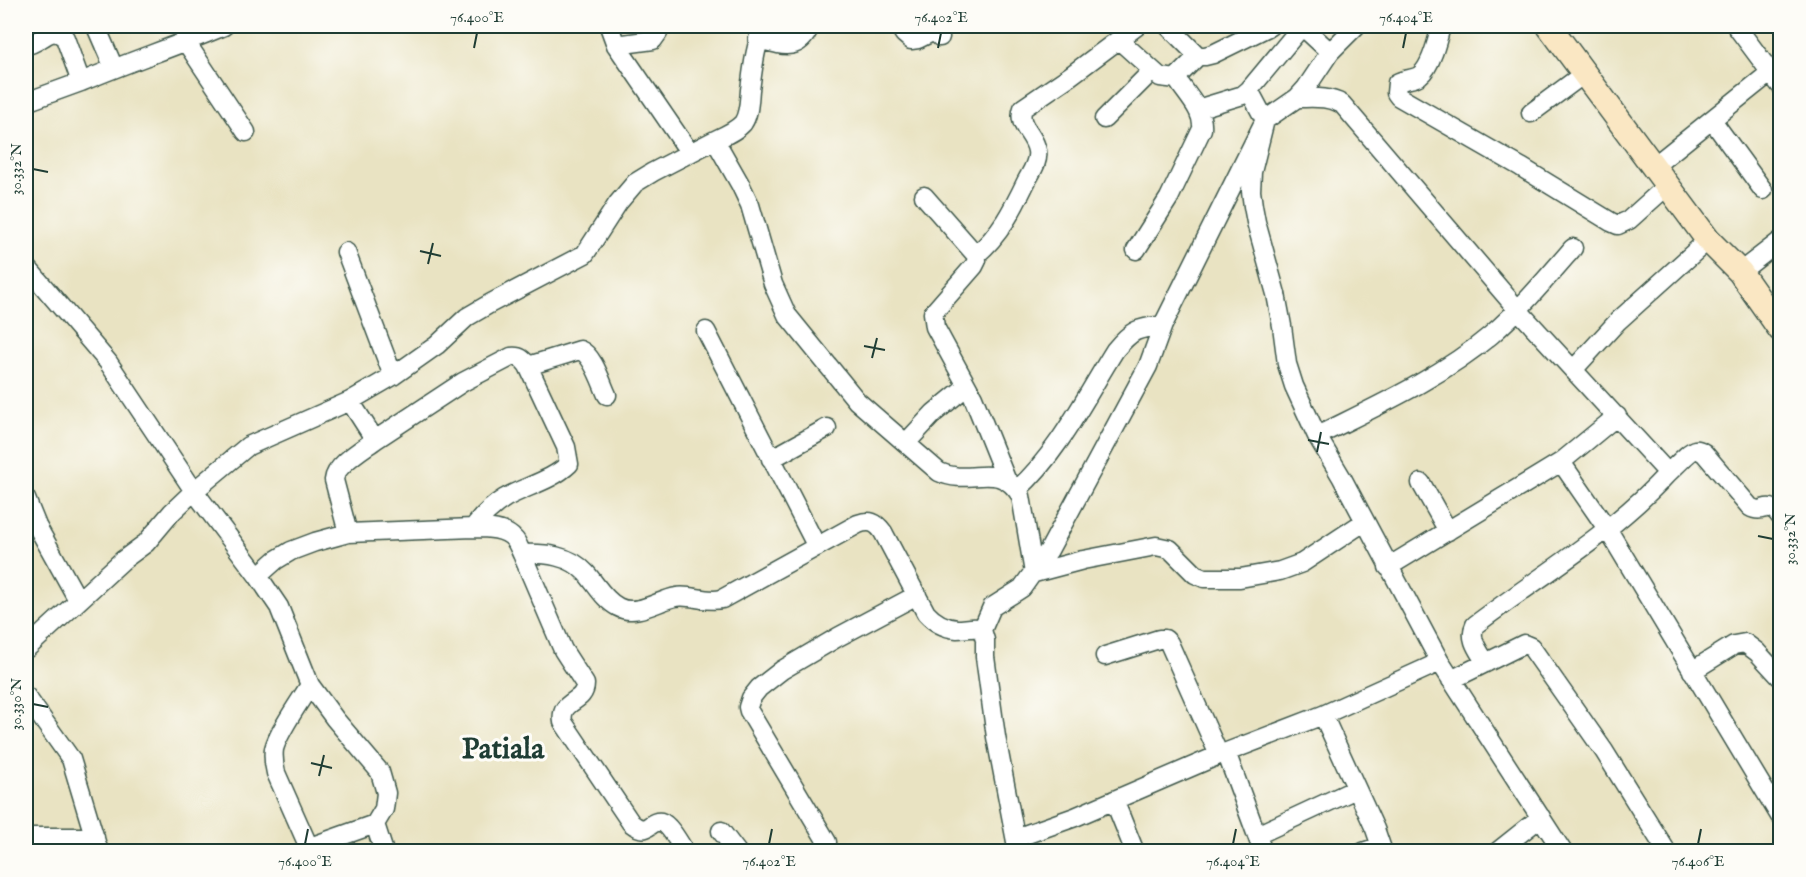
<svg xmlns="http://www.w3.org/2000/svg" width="1806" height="877" font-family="'IM FELL English',serif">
	<rect width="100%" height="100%" fill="#fdfcf7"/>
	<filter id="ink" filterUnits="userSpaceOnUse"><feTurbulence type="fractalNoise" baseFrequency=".0167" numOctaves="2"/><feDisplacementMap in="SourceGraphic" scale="12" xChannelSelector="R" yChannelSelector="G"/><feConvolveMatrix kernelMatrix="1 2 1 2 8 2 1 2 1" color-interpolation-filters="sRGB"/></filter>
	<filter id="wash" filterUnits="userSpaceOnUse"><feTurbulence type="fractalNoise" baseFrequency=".008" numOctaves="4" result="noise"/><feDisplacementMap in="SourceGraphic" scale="24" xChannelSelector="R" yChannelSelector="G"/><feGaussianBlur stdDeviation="1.35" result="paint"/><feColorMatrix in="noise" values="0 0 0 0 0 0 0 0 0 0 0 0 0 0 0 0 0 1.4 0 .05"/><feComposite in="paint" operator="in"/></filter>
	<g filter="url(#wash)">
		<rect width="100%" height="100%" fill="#e9e3c2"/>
	</g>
	<g filter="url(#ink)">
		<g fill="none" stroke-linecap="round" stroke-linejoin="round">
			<defs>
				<path id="street" d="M 609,26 L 616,45 L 690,153
					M 899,26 L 904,34 L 911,40 L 918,39 L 934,31 L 937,33 L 940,37
					M 1168,26 L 1198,56 L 1205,56 L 1213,54 L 1270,26
					M 1302,26 L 1330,52
					M 1441,26 C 1438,38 1431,67 1420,75 C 1414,80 1405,78 1397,83 L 1396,93 L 1399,97 L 1521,167 L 1611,222 L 1618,225 L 1629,220 L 1668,185
					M 1736,26 L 1780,85
					M 97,29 L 114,68
					M 758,39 C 781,45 799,53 810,26
					M 1119,40 L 1160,77 L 1177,79
					M 186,42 L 246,132
					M 26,45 C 42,44 49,23 65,38 L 81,82 C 128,62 177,46 224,26
					M 616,45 L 653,40 L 658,33 L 656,26
					M 1249,90 L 1265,120 L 1252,172 L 1251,191 L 1253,206 L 1256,222 L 1276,294 L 1282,326 L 1287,364 L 1294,386 L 1317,436 L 1342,478 L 1440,662 L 1563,852
					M 1297,98 C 1313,98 1328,96 1342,104 L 1518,310 L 1668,473 C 1674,468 1689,451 1695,450 C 1699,449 1702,452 1704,453 L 1750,507 C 1765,516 1766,498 1780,516
					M 26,102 L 81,82
					M 1197,109 L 1243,95 L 1249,90 L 1302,26
					M 1531,113 L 1585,73
					M 1104,119 L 1152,71
					M 1712,120 L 1763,190
					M 715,140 C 724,136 736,131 743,123 C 749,114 749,101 750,90 C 753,68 755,46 764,26
					M 1654,166 L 1771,72
					M 924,196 L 976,255 L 977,260 L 974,266 L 933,313 L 935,327 L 973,397 L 1006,479
					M 1136,250 L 1169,198 L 1202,129 C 1204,110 1186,95 1177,79 L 1179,75 L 1198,56
					M 346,252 L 393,376
					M 976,255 C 1000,235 1013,209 1026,182 C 1031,172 1039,162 1037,151 C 1035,134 1016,126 1023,108 L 1070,76 L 1137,26
					M 26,266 L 108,362 L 194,491 L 258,576 L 279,607 L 310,685 C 301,700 278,732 274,749 C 273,757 274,765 276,773 L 311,852
					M 1740,272 L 1780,241
					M 706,331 L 817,547
					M 1573,370 L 1618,321 L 1708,240
					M 350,401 L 375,440 L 463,382 L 511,357 C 520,356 523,359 528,366 L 580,350 C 593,355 601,382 607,395
					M 1317,436 C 1377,406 1440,378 1491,335 C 1521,309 1547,278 1573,248
					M 906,443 L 934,413 L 967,386
					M 771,459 L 827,428
					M 1561,462 L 1608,530 L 1780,816
					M 1421,483 L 1448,531
					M 1017,490 C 1059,452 1085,398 1115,350 C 1133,329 1136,329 1163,325
					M 26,499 L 37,526 L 78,600
					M 473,528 C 482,516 492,506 505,498 C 526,486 551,481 569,464 L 566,447 L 528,366
					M 348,533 L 334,480 C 335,465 363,449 375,440
					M 522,554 L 563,650 L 585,684 C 585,704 559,699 563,722 L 631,823 C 649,837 648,820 661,822 C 669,824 680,844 685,852
					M 1388,567 L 1561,462 L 1617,416
					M 258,576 L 276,560 L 291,551 L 315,542 L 348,533 L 473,528 C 487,528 506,528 515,540 C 518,544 520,550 522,554 C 545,553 570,555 586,573 C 596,584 604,600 618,607 C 636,617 659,600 676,597 C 691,594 705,603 722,599 L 858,524 C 870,520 876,522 883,532 L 926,613 C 934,622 945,628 957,629 C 965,629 971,627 978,628 L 982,630 L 985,640 L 985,657 L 996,737 L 1018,852
					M 982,630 L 992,607 L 1022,588 L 1049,550 L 1148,366 L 1163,325 L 1265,120 L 1297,98 L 1306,88 L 1330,52 L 1356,26
					M 26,649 L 123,560 L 146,543 L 172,512 L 194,491 L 248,446 L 350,401 L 393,376 L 437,345 L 467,317 L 491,303 L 585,254 L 618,203 L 635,183 L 653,172 L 715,140 L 740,184 L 750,205 L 773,284 L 787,315 L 857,401 L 939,472 C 971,487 999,459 1021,496 L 1034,573 L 1083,560 L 1156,546 L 1170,549 L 1195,574 L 1204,578 L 1240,578 L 1280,571 L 1302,563 L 1364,522
					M 1105,656 L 1159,639 L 1165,639 L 1169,643 L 1219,755
					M 1486,663 C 1479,651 1468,639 1475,625 C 1541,575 1612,534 1668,473
					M 1692,671 L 1734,645 L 1745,643 L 1757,652 L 1780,677
					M 1451,680 L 1524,644 L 1531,647 L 1604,751 L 1667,852
					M 310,685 L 335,719 L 380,772 L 386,793 L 384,809 L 375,824
					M 26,696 L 71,759 L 99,852
					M 1323,715 L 1375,829 L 1383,852
					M 1226,752 L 1263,852
					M 1114,800 L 1135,852
					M 721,831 L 737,852
					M 1257,835 L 1356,789
					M 26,837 L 95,837
					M 1016,838 L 1075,817 L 1219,755 L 1323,715 L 1440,662
					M 827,842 L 749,711 L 748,707 L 751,698 L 759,688 L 782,670 L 838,637 L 917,595
					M 310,847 L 375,824 L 384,852
					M 1363,852 L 1381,846
					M 1497,852 L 1541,817"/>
				<path id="secondary" d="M 1549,26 L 1708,240 L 1740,272 L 1780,329"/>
			</defs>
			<use href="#street" stroke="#3d5649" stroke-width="21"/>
			<use href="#secondary" stroke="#3d5649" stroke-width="27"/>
			<use href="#street" stroke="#fff" stroke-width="18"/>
			<use href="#secondary" stroke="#fae7c3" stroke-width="24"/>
		</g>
	</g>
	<path fill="none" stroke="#1f3d34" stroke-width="2" d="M 474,48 L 477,33M 938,48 L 941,33M 1403,48 L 1406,33M 33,169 L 48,172M 420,251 L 441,256M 428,264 L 433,243M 864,346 L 885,350M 872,358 L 877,338M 1308,440 L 1329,444M 1317,452 L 1321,432M 1758,536 L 1773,539M 33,704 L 48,707M 311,763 L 332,768M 319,776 L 324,755M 305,844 L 308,829M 769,844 L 772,829M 1233,844 L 1236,829M 1698,844 L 1701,829"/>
	<g text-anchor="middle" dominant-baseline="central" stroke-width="6" stroke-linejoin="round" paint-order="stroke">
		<g font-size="30" font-weight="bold" fill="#1f3d34" stroke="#fdfcf7">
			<text x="503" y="750">Patiala</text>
		</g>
	</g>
	<rect width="1806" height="877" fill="none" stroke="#fdfcf7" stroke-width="66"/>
	<rect x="33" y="33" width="1740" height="811" fill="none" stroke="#1f3d34" stroke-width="2"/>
	<g font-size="15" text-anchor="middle" fill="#1f3d34">
		<text x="477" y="22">76.400°E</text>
		<text x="941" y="22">76.402°E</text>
		<text x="1406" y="22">76.404°E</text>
		<text transform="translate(16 169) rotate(-90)" y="5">30.332°N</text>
		<text transform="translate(1790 539) rotate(-90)" y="5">30.332°N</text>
		<text transform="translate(16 704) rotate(-90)" y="5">30.330°N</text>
		<text x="305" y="866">76.400°E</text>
		<text x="769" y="866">76.402°E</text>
		<text x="1233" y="866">76.404°E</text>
		<text x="1698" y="866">76.406°E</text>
	</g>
</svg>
